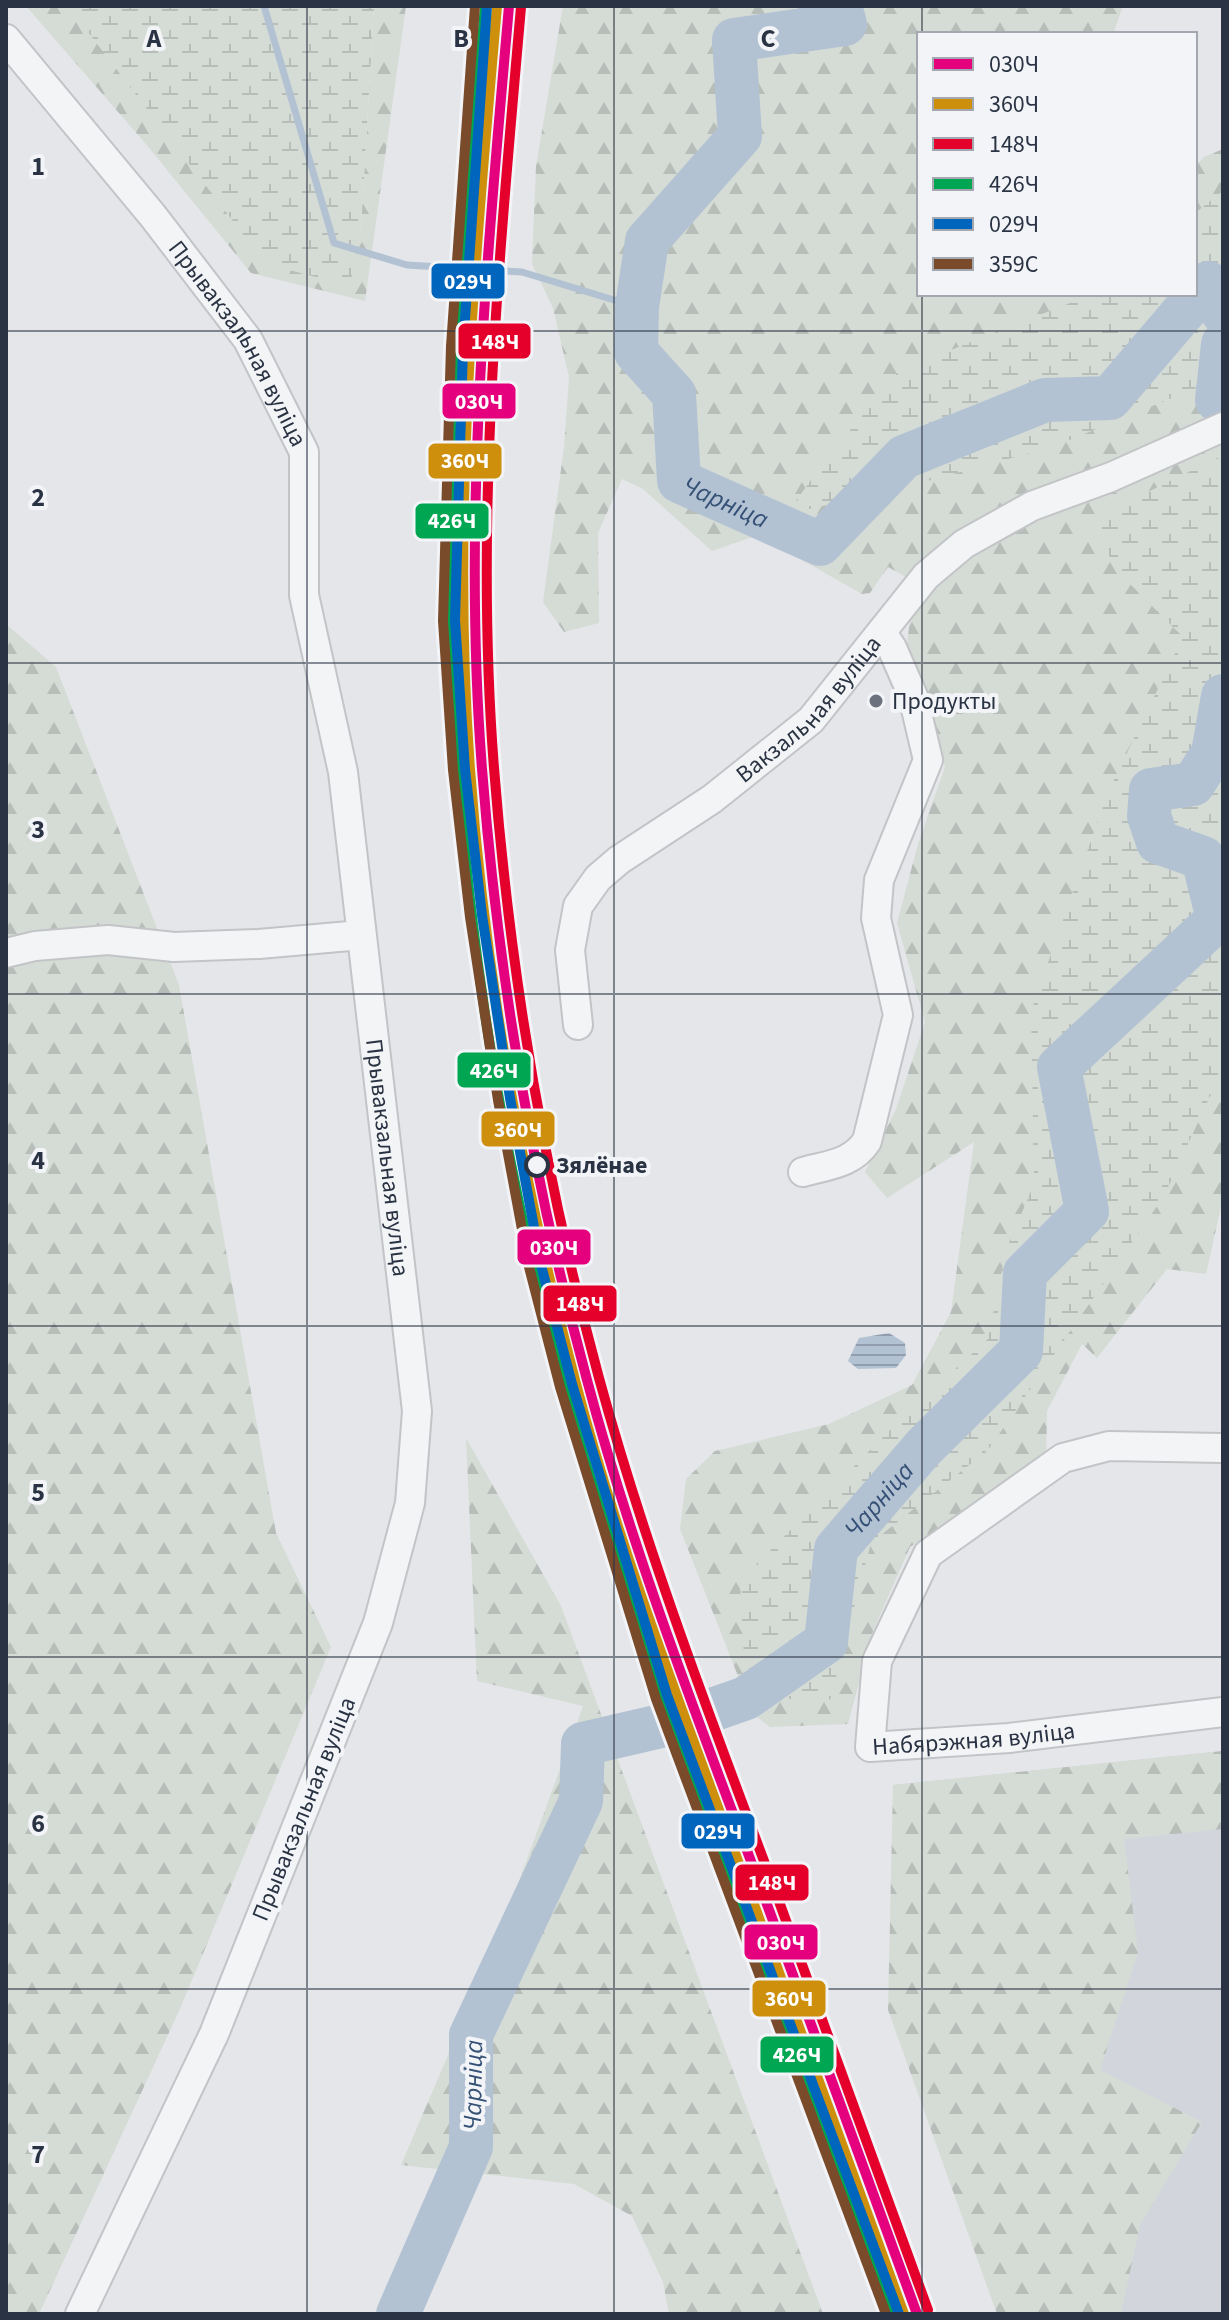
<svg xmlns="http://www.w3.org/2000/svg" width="1229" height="2320" font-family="'Source Sans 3',sans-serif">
	<defs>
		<pattern id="forest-firs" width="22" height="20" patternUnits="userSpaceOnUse" patternTransform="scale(2)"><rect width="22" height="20" fill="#d5dcd5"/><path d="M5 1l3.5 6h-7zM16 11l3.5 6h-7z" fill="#b7bdb8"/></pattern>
		<pattern id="wetland-marsh" width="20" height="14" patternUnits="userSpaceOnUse" patternTransform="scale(2)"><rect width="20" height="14" fill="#d5dcd5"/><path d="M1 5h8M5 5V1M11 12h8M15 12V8" fill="none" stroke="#b7bdb8"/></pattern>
		<pattern id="water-rules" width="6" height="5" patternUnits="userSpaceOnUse" patternTransform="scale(2)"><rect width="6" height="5" fill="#b3c2d3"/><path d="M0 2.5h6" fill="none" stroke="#929ead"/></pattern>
	</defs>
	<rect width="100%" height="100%" fill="#e4e6e9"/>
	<path fill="#d3d5dc" d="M 1223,1751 L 1223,2314 L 1087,2314 L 893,1785 Z"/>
	<path fill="url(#forest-firs)" d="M 26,6 L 68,6 L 168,132 L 349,286 L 361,228 L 374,6 L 406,6 L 365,301 L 251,273 L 145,143 Z
		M 563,6 L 1123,6 L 1113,34 L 919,34 L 919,294 L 1195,294 L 1195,166 L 1204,157 L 1223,149 L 1223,1198 L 1206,1274 L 1167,1269 L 1097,1358 L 1082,1344 L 1047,1411 L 1046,1463 L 910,1547 L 873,1631 L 848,1724 L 770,1727 L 753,1714 L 680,1529 L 686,1479 L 715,1451 L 829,1424 L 912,1385 L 951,1312 L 974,1142 L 887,1198 L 865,1172 L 896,1109 L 925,1022 L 897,923 L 918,844 L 945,767 L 907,643 L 915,582 L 888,567 L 870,593 L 862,594 L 758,535 L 712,551 L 643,489 L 622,479 L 598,533 L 599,623 L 564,632 L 543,602 L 564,447 L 569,377 L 553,308 L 532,264 L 536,166 Z
		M 6,624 L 56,667 L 179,985 L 276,1533 L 331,1647 L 179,2011 L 39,2314 L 6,2314 Z
		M 466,1438 L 561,1606 L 823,2314 L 669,2314 L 663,2282 L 632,2216 L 574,2184 L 401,2165 L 499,1936 L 583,1706 L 477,1681 Z
		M 1223,1751 L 1223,1829 L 1124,1839 L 1138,1952 L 1100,2070 L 1202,2122 L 1140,2225 L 1121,2314 L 997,2314 L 888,2010 L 893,1785 Z"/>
	<path fill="url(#wetland-marsh)" d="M 68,6 L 374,6 L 361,228 L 350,286 L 266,264 Z
		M 1223,191 L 1223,377 L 1055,446 L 898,489 L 787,514 L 822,464 L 900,370 L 1093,294 L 1195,294 L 1195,213 Z
		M 1223,455 L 1223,1068 L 1164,1196 L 988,1450 L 871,1543 L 830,1700 L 746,1698 L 740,1581 L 903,1417 L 988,1339 L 1006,1250 L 1034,1184 L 1031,1011 L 1108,792 L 1183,637 L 1115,569 L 1093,519 Z"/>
	<path fill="url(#water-rules)" d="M 889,1333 L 905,1343 L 906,1355 L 896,1368 L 858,1369 L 848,1361 L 859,1338 Z"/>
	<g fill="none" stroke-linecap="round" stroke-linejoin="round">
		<path stroke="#b3c2d3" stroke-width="7" d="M 264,6 L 334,243 L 407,265 L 522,272 L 637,307"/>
		<g stroke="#b3c2d3" stroke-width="44">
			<path id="s1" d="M 840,6 L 845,24 L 734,40 L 740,136 L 647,241 L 637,307 L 636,352 L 674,394 L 679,481 L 820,544 L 904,457 L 1045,400 L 1110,398 L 1208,283 L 1223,313"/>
			<path d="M 1217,400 L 1223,344"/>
			<path id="s2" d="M 398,2314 L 471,2147 L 471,2035 L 581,1801 L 583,1744 L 678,1722 L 746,1698 L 826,1642 L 836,1549 L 924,1447 L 1021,1351 L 1025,1273 L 1087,1211 L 1059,1067 L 1218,919 L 1203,858 L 1158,842 L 1149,816 L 1151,790 L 1193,784 L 1213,753 L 1223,696"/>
		</g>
		<defs>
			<g id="street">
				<path id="s3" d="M 6,39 L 153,216 L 248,340 L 304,452 L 304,595 L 343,772 L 417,1411 L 410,1503 L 378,1623 L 214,2034 L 80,2314"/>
				<path d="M 6,953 L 35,946 L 108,940 L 174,947 L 259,944 L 361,935"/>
				<path id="s4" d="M 578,1025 L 570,950 L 578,906 L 598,878 L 619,860 L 712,799 L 811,720 L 926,576 L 964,544 L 1032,506 L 1111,477 L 1223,427"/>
				<path d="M 803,1172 C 828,1165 852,1164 867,1141 L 898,1015 L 876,918 L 879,880 L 928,760 L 913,696 L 892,648 L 882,633"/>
				<path id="s5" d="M 1223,1448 L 1109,1446 L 1063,1458 L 928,1554 L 877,1661 L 870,1747 L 1009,1738 L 1223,1712"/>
			</g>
		</defs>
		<use href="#street" stroke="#c2c4c7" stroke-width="32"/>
		<use href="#street" stroke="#f3f4f6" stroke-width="28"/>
		<defs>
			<path id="rail-1" d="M 509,6 C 487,260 462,514 482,769 C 498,974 533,1181 587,1380 C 633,1553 698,1720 761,1888 C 814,2030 865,2172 917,2314"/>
			<path id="rail-2" d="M 497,6 C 475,260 451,514 470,769 C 485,975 522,1180 575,1380 C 620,1553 686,1720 748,1888 C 801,2030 852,2172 904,2314"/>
			<path id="rail-3" d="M 521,7 C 499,260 474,514 494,768 C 510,973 545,1179 599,1378 C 646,1550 710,1717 773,1885 C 825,2026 876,2168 928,2310"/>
			<path id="rail-4" d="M 485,6 C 463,260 439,514 458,769 C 473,978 509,1189 565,1391 C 613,1564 677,1731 740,1899 C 791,2037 841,2176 891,2314"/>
			<path id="rail-5" d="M 487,6 L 463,347 L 455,620 L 465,769 L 482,915 L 510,1098 L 541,1265 L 572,1384 L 667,1695 L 899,2314"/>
			<path id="rail-6" d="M 475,6 L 451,346 L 443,621 L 453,770 L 470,917 L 498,1100 L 529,1267 L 560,1387 L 656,1699 L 886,2314"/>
		</defs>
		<use href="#rail-1" stroke="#f2f4f8" stroke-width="16"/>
		<use href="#rail-2" stroke="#f2f4f8" stroke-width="16"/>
		<use href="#rail-3" stroke="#f2f4f8" stroke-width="16"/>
		<use href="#rail-4" stroke="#f2f4f8" stroke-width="16"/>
		<use href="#rail-5" stroke="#f2f4f8" stroke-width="16"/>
		<use href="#rail-6" stroke="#f2f4f8" stroke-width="16"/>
		<use href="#rail-1" stroke="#e5007d" stroke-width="10"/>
		<use href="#rail-2" stroke="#ce8f0d" stroke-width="10"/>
		<use href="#rail-3" stroke="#e4002b" stroke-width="10"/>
		<use href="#rail-4" stroke="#00a651" stroke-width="10"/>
		<use href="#rail-5" stroke="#0065bd" stroke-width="10"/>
		<use href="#rail-6" stroke="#7a4b2a" stroke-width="10"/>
	</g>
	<path fill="none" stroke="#2a3343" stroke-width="2" stroke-opacity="0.55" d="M 307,6 L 307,2314M 614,6 L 614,2314M 922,6 L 922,34M 922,294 L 922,2314M 6,331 L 1223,331M 6,663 L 1223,663M 6,994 L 1223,994M 6,1326 L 1223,1326M 6,1657 L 1223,1657M 6,1989 L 1223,1989"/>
	<circle fill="#6b727d" stroke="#f2f4f8" stroke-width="3" cx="876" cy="701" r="8"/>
	<circle fill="#f2f4f8" stroke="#2a3343" stroke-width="4" cx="537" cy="1165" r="11"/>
	<g text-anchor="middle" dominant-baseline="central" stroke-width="8" stroke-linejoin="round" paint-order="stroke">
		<g font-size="24" fill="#2a3343" stroke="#f2f4f8">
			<text stroke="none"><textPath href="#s3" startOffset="384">Прывакзальная вуліца</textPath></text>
			<text stroke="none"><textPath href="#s4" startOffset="426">Вакзальная вуліца</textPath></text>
			<text stroke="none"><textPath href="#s3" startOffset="1224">Прывакзальная вуліца</textPath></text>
			<text stroke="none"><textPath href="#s5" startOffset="636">Набярэжная вуліца</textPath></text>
			<text transform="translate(304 1809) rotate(-68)">Прывакзальная вуліца</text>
		</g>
		<g font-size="24" fill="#2a3343" stroke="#f2f4f8" text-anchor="start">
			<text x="892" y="701">Продукты</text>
		</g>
		<g font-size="24" font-weight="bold" fill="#2a3343" stroke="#f2f4f8" text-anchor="start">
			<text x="556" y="1165">Зялёнае</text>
		</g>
		<g font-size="26" font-style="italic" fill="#355176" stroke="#f2f4f8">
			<text stroke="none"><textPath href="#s1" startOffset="674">Чарніца</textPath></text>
			<text stroke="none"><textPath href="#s2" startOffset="1036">Чарніца</textPath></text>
			<text transform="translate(473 2085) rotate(-89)">Чарніца</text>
		</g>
	</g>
	<g font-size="26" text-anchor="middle" font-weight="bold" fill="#2a3343" stroke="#f2f4f8" stroke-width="8" stroke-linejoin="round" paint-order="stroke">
		<text x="154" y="47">A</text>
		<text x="461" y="47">B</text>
		<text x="768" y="47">C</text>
		<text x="38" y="175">1</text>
		<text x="38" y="506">2</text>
		<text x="38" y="838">3</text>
		<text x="38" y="1169">4</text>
		<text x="38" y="1501">5</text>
		<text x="38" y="1832">6</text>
		<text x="38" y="2163">7</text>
	</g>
	<g stroke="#f2f4f8" stroke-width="3">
		<rect x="430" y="262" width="76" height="38" rx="8" fill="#0065bd"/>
		<rect x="457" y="322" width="75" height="38" rx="8" fill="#e4002b"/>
		<rect x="441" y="382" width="76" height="38" rx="8" fill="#e5007d"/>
		<rect x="427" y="442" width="76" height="38" rx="8" fill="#ce8f0d"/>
		<rect x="414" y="502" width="76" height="38" rx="8" fill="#00a651"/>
		<rect x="456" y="1051" width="76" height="38" rx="8" fill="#00a651"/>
		<rect x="480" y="1110" width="76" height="38" rx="8" fill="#ce8f0d"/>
		<rect x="516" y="1228" width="76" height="38" rx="8" fill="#e5007d"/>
		<rect x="542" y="1284" width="76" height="39" rx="8" fill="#e4002b"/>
		<rect x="680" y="1812" width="76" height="38" rx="8" fill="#0065bd"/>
		<rect x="734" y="1863" width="76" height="39" rx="8" fill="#e4002b"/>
		<rect x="743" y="1923" width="76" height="38" rx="8" fill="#e5007d"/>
		<rect x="751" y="1979" width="76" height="39" rx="8" fill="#ce8f0d"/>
		<rect x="759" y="2035" width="76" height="39" rx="8" fill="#00a651"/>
	</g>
	<g font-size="22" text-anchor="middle" font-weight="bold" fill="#fff">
		<text x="468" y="289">029Ч</text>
		<text x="495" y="349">148Ч</text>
		<text x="479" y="409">030Ч</text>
		<text x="465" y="468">360Ч</text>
		<text x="452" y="528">426Ч</text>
		<text x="494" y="1078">426Ч</text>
		<text x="518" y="1137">360Ч</text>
		<text x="554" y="1255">030Ч</text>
		<text x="580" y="1311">148Ч</text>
		<text x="718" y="1839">029Ч</text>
		<text x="772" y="1890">148Ч</text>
		<text x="781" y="1950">030Ч</text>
		<text x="789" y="2006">360Ч</text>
		<text x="797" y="2062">426Ч</text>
	</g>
	<rect width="1229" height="2320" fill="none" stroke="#2a3343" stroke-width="16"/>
	<rect x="917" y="32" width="280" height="264" fill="#f2f4f8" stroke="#a2a7b0" stroke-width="2"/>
	<rect x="933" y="58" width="40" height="12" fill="#e5007d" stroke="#a2a7b0" stroke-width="2"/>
	<text x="989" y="72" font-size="24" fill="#2a3343">030Ч</text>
	<rect x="933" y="98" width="40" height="12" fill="#ce8f0d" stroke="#a2a7b0" stroke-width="2"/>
	<text x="989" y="112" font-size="24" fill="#2a3343">360Ч</text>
	<rect x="933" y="138" width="40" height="12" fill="#e4002b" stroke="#a2a7b0" stroke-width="2"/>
	<text x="989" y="152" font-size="24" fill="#2a3343">148Ч</text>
	<rect x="933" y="178" width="40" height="12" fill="#00a651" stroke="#a2a7b0" stroke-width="2"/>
	<text x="989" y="192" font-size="24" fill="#2a3343">426Ч</text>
	<rect x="933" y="218" width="40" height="12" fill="#0065bd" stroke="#a2a7b0" stroke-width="2"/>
	<text x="989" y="232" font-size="24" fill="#2a3343">029Ч</text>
	<rect x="933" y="258" width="40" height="12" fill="#7a4b2a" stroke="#a2a7b0" stroke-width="2"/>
	<text x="989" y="272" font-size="24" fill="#2a3343">359С</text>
</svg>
